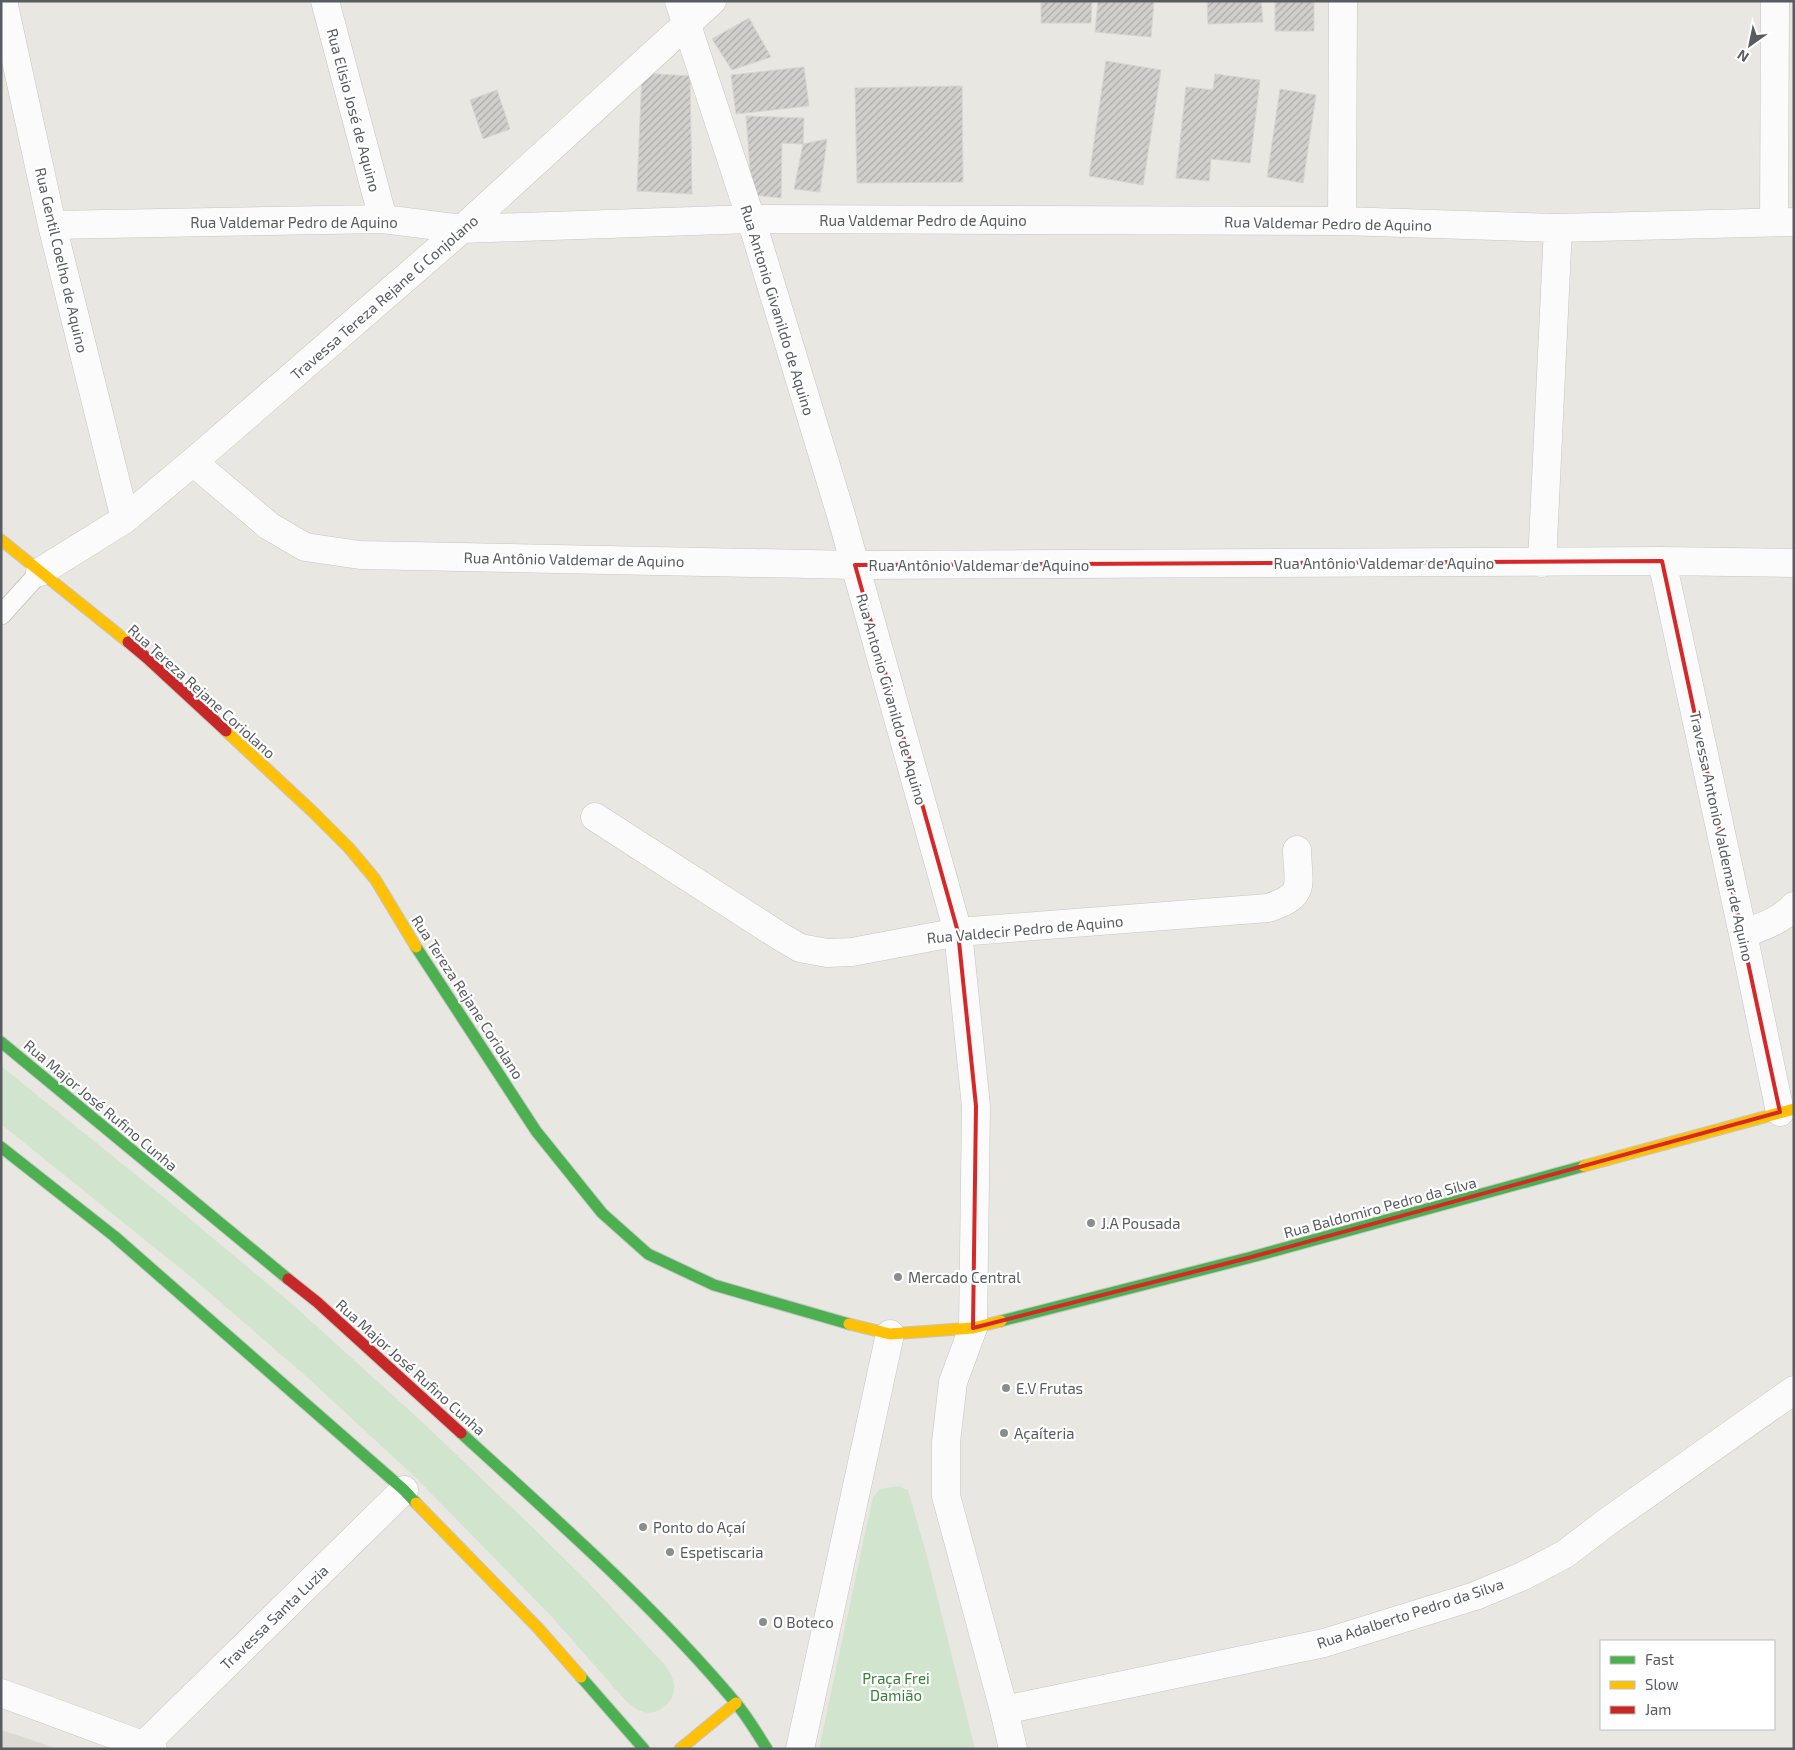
<svg xmlns="http://www.w3.org/2000/svg" width="1795" height="1750" font-family="'Exo 2',sans-serif">
	<defs>
		<pattern id="building-hatch" width="6" height="6" patternUnits="userSpaceOnUse" patternTransform="scale(1.25)"><rect width="6" height="6" fill="#d0cfcc"/><path d="M-1 1l2-2M0 6l6-6M5 7l2-2" fill="none" stroke="#acaba9"/></pattern>
	</defs>
	<rect width="100%" height="100%" fill="#e8e7e2"/>
	<path fill="#dcd9d2" d="M 1,1730 L 29,1739 L 56,1749 L 1,1749 Z"/>
	<path fill="#d1e4cd" d="M 1,1066 L 172,1204 L 292,1304 L 420,1420 L 530,1525 L 586,1580 L 664,1664 C 669,1671 673,1677 674,1685 C 676,1700 660,1716 644,1712 C 636,1710 631,1705 625,1700 L 552,1617 L 416,1478 L 307,1377 L 196,1281 L 1,1124 Z
		M 898,1486 L 908,1490 L 928,1560 L 975,1749 L 819,1749 L 873,1497 L 880,1489 Z"/>
	<path fill="url(#building-hatch)" stroke="#d7d5d2" d="M 1041,1 L 1092,1 L 1091,23 L 1041,23 Z
		M 1098,1 L 1154,1 L 1151,37 L 1095,32 Z
		M 1207,1 L 1261,1 L 1263,22 L 1208,24 Z
		M 1275,1 L 1314,1 L 1314,31 L 1275,31 Z
		M 749,18 L 771,57 L 732,70 L 712,39 Z
		M 1106,61 L 1161,70 L 1143,185 L 1089,176 Z
		M 804,67 L 809,106 L 736,114 L 731,75 Z
		M 642,73 L 690,76 L 692,194 L 637,191 Z
		M 1215,74 L 1260,80 L 1250,163 L 1211,159 L 1209,181 L 1176,178 L 1186,87 L 1213,90 Z
		M 962,86 L 963,182 L 857,183 L 855,88 Z
		M 1280,89 L 1316,95 L 1303,183 L 1267,177 Z
		M 497,90 L 510,129 L 483,139 L 470,100 Z
		M 746,116 L 804,118 L 803,144 L 782,143 L 781,198 L 752,195 Z
		M 827,139 L 820,192 L 794,189 L 803,144 Z"/>
	<g fill="none" stroke-linecap="round" stroke-linejoin="round">
		<defs>
			<path id="lane" d="M 1,615 L 40,572"/>
			<path id="street" d="M 3,1 L 52,225 L 125,519
				M 325,1 L 383,219
				M 679,1 L 751,219 L 841,515 L 958,932 L 976,1106 L 973,1328 L 953,1382 L 946,1442 L 946,1496 L 1004,1710 L 1013,1749
				M 1342,221 L 1343,1
				M 1774,222 L 1775,1
				M 52,225 L 383,219 L 462,229 L 751,219 L 1342,221 L 1558,228 L 1794,222
				M 193,462 L 269,526 L 305,547 L 360,555 L 855,565 L 1662,561 L 1794,563
				M 1662,561 L 1743,934 L 1780,1112
				M 1542,563 L 1558,228
				M 40,572 L 125,519 L 193,462 L 462,229 L 712,1
				M 595,817 L 778,935 L 800,948 L 827,953 L 852,952 L 958,932 L 1268,908 C 1307,895 1298,886 1297,850
				M 1743,934 C 1761,927 1781,921 1794,906
				M 1,1693 L 153,1749
				M 1004,1710 L 1324,1643 L 1475,1596 L 1523,1576 L 1565,1554 L 1607,1522 L 1794,1390
				M 144,1745 L 404,1490
				M 800,1749 L 890,1334"/>
			<path id="fast" d="M 416,947 L 536,1131 L 602,1213 L 648,1254 L 714,1285 L 849,1324
				M 1,1042 L 288,1279
				M 1,1147 L 114,1236 L 404,1490 L 416,1503
				M 1001,1321 L 1248,1258 L 1584,1166
				M 461,1433 C 555,1519 653,1604 735,1702 C 747,1716 757,1733 767,1749
				M 581,1677 L 644,1749"/>
			<path id="slow" d="M 1,540 L 128,642
				M 226,731 L 313,812 L 349,848 L 375,879 L 416,947
				M 1584,1166 L 1794,1109
				M 849,1324 L 890,1334 L 973,1328 L 1001,1321
				M 416,1503 L 538,1628 L 581,1677
				M 680,1749 L 736,1703"/>
			<path id="jam" d="M 128,642 L 147,658 L 226,731
				M 288,1279 L 317,1302 L 461,1433"/>
		</defs>
		<use href="#lane" stroke="#c5c5c4" stroke-width="21"/>
		<use href="#street" stroke="#c5c5c4" stroke-width="29"/>
		<use href="#fast" stroke="#c5c6c5" stroke-width="13"/>
		<use href="#slow" stroke="#c5c6c5" stroke-width="13"/>
		<use href="#jam" stroke="#c5c6c5" stroke-width="13"/>
		<use href="#lane" stroke="#fcfbfb" stroke-width="19"/>
		<use href="#street" stroke="#fcfbfb" stroke-width="28"/>
		<use href="#fast" stroke="#4caf50" stroke-width="11"/>
		<use href="#slow" stroke="#ffc107" stroke-width="11"/>
		<use href="#jam" stroke="#c62828" stroke-width="11"/>
	</g>
	<path fill="none" stroke="#d62828" stroke-width="4" stroke-linejoin="round" d="M 1662,561 L 1780,1112 L 1248,1258 L 973,1328 L 976,1106 L 958,932 L 855,565 Z"/>
	<g fill="#8a8d8e" stroke="#fff" stroke-width="2">
		<circle cx="1091" cy="1223" r="5"/>
		<circle cx="898" cy="1277" r="5"/>
		<circle cx="1006" cy="1388" r="5"/>
		<circle cx="1004" cy="1433" r="5"/>
		<circle cx="643" cy="1527" r="5"/>
		<circle cx="670" cy="1552" r="5"/>
		<circle cx="763" cy="1622" r="5"/>
	</g>
	<g text-anchor="middle" dominant-baseline="central" stroke-width="4.5" stroke-linejoin="round" paint-order="stroke">
		<g font-size="15" fill="#585c60" stroke="#fff">
			<text transform="translate(354 110) rotate(75)">Rua Elisio José de Aquino</text>
			<text x="923" y="220">Rua Valdemar Pedro de Aquino</text>
			<text x="294" y="222">Rua Valdemar Pedro de Aquino</text>
			<text transform="translate(1328 223) rotate(1)">Rua Valdemar Pedro de Aquino</text>
			<text transform="translate(62 260) rotate(77)">Rua Gentil Coelho de Aquino</text>
			<text transform="translate(384 297) rotate(-41)">Travessa Tereza Rejane G Conjolano</text>
			<text transform="translate(778 310) rotate(73)">Rua Antonio Givanildo de Aquino</text>
			<text transform="translate(574 559) rotate(1)">Rua Antônio Valdemar de Aquino</text>
			<text x="1384" y="563">Rua Antônio Valdemar de Aquino</text>
			<text x="979" y="565">Rua Antônio Valdemar de Aquino</text>
			<text transform="translate(202 691) rotate(42)">Rua Tereza Rejane Coriolano</text>
			<text transform="translate(892 699) rotate(74)">Rua Antonio Givanildo de Aquino</text>
			<text transform="translate(1722 836) rotate(78)">Travessa Antonio Valdemar de Aquino</text>
			<text transform="translate(1025 929) rotate(-5)">Rua Valdecir Pedro de Aquino</text>
			<text transform="translate(468 997) rotate(57)">Rua Tereza Rejane Coriolano</text>
			<text transform="translate(101 1105) rotate(40)">Rua Major José Rufino Cunha</text>
			<text transform="translate(1380 1207) rotate(-15)">Rua Baldomiro Pedro da Silva</text>
			<text transform="translate(411 1367) rotate(42)">Rua Major José Rufino Cunha</text>
			<text transform="translate(1410 1613) rotate(-18)">Rua Adalberto Pedro da Silva</text>
			<text transform="translate(274 1617) rotate(-44)">Travessa Santa Luzia</text>
		</g>
		<g font-size="15" fill="#585c60" stroke="#fff" text-anchor="start">
			<text x="1101" y="1223">J.A Pousada</text>
			<text x="908" y="1277">Mercado Central</text>
			<text x="1016" y="1388">E.V Frutas</text>
			<text x="1014" y="1433">Açaíteria</text>
			<text x="653" y="1527">Ponto do Açaí</text>
			<text x="680" y="1552">Espetiscaria</text>
			<text x="773" y="1622">O Boteco</text>
		</g>
		<g font-size="15" fill="#378037" stroke="#fff">
			<text x="896" y="1678">Praça Frei<tspan x="896" dy="17">Damião</tspan></text>
		</g>
	</g>
	<rect width="1795" height="1750" fill="none" stroke="#585c60" stroke-width="5"/>
	<rect x="1600" y="1640" width="175" height="90" fill="#ffffff" stroke="#bcbebf"/>
	<rect x="1610" y="1656" width="25" height="8" fill="#4caf50" stroke="#bcbebf"/>
	<text x="1645" y="1665" font-size="15" fill="#585c60">Fast</text>
	<rect x="1610" y="1681" width="25" height="8" fill="#ffc107" stroke="#bcbebf"/>
	<text x="1645" y="1690" font-size="15" fill="#585c60">Slow</text>
	<rect x="1610" y="1706" width="25" height="8" fill="#c62828" stroke="#bcbebf"/>
	<text x="1645" y="1715" font-size="15" fill="#585c60">Jam</text>
	<g transform="translate(1750 45) rotate(213)" stroke="#ffffff" stroke-width="4" paint-order="stroke">
	<path d="M0-4L9 19L0 12L-9 19Z" fill="#585c60"/>
	<text y="-8" font-size="14" font-weight="bold" text-anchor="middle" fill="#585c60">N</text>
	</g>
</svg>
